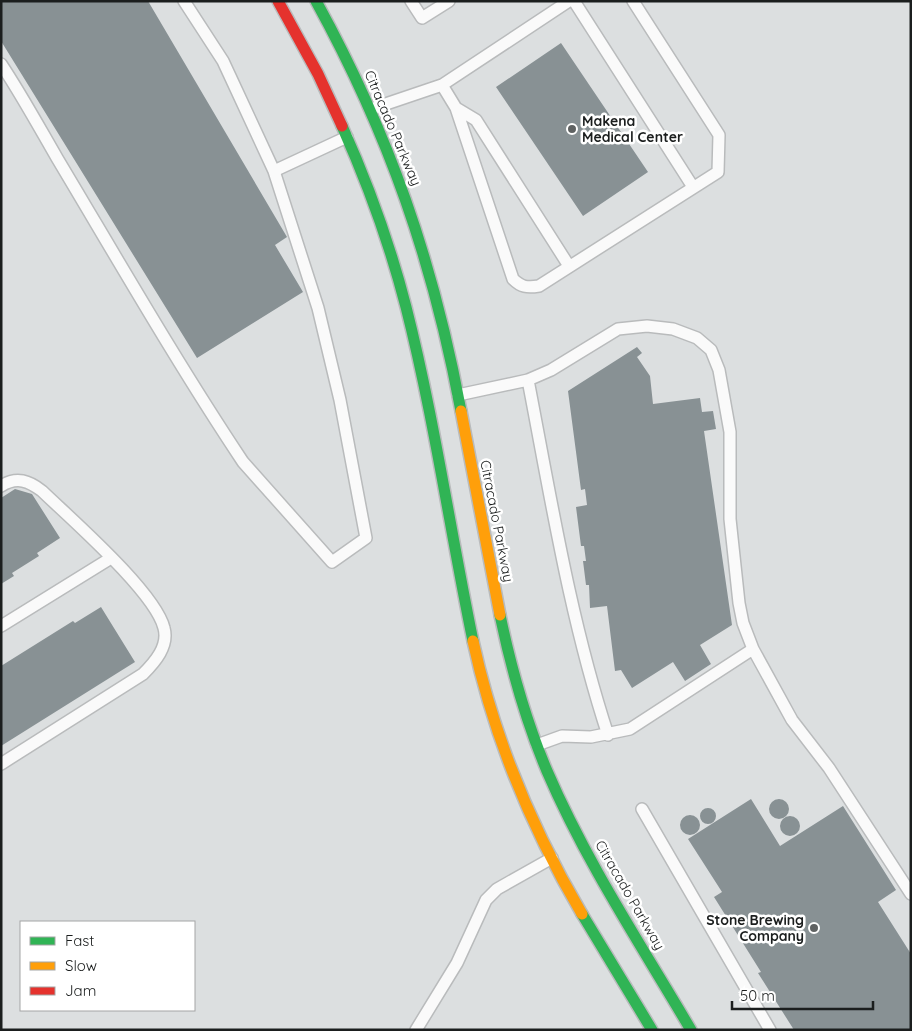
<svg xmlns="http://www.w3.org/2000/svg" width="912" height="1031" font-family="Quicksand,sans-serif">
	<rect width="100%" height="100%" fill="#dcdfe0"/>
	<path fill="#889194" d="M 1,1 L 148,1 L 287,237 L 275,245 L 303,292 L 197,358 L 1,41 Z
		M 561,43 L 648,172 L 583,216 L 496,87 Z
		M 637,347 L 642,353 L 637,357 L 650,376 L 653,404 L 700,398 L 702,412 L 713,411 L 716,429 L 704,431 L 732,625 L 700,645 L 711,664 L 685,681 L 673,662 L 632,688 L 621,670 L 615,671 L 607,606 L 590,608 L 589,585 L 586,585 L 583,561 L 586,561 L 584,546 L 581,546 L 576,507 L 587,505 L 585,489 L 581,490 L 568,391 Z
		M 15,489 L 32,494 L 60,538 L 37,553 L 39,556 L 12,573 L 14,576 L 1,584 L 1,498 Z
		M 101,607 L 135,662 L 1,746 L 1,666 L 73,621 L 75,623 Z
		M 751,799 L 780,846 L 843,806 L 896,890 L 878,902 L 911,954 L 911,1030 L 794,1030 L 758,973 L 761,972 L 714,897 L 722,892 L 688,839 Z
		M769 809a10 10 0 1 1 20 0a10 10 0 1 1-20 0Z
		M700 816a8 8 0 1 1 16 0a8 8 0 1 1-16 0Z
		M680 825a10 10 0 1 1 20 0a10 10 0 1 1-20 0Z
		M780 826a10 10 0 1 1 20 0a10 10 0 1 1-20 0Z"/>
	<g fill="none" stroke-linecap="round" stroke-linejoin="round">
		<defs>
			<path id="lane" d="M 411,1 L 422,18 L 449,1
				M 574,1 L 693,187
				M 1,64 C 21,94 39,127 57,158 C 118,260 177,363 243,462 L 332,562 L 366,538 L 340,400 L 318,308 L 274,171 L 223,61 L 184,1
				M 442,85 L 456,108 L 513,279 C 521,287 527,288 539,286 L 718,172 L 719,135 L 633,1
				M 456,108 L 476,120 L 569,266
				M 371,109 L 442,85 L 569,1
				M 274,171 L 347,137
				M 528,380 L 551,370 L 618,329 L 647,326 L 673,329 L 697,338 L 711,350 L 719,370 L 730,432 L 730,519 L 739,603 L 743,623 L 753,649 L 630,729 L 591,737 L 562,736 L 537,745
				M 458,395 L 528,380 C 551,499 570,619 608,735
				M 1,486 C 17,476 29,481 42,491 C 71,519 155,592 164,628 C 169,646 155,662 143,674 L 1,764
				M 1,626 L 111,558
				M 753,649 L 792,720 L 829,768 L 911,894
				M 642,809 L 770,1030
				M 416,1030 L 457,963 L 486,900 L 497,889 L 552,858"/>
			<path id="fast" d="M 316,1 C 389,134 433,261 461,411
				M 342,126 C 368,184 390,245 406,307 C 434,417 450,530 473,641
				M 500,615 C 511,668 526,721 547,771 C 586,862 641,945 691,1030
				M 582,914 L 652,1030"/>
			<path id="slow" d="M 461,411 L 500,615
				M 473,641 C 494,738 532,829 582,914"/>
			<path id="jam" d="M 278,1 L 318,74 L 342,126"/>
		</defs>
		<use href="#lane" stroke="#b9bbbc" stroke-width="14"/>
		<use href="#fast" stroke="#b9bbbc" stroke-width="14"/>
		<use href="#slow" stroke="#b9bbbc" stroke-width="14"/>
		<use href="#jam" stroke="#b9bbbc" stroke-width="14"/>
		<use href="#lane" stroke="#fafafa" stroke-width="11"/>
		<use href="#fast" stroke="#30b455" stroke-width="11"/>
		<use href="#slow" stroke="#ff9f0a" stroke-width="11"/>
		<use href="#jam" stroke="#e5322d" stroke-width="11"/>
	</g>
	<g fill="#5f6262" stroke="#fff" stroke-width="2">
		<circle cx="572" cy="129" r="5"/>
		<circle cx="814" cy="928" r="5"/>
	</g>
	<g text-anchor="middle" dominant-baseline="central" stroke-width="5" stroke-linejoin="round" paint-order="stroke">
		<g font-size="14" font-weight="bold" fill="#1b1e1e" stroke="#fff" text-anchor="start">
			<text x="582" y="121">Makena<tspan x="582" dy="16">Medical Center</tspan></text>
			<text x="804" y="920" text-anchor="end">Stone Brewing<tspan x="804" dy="16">Company</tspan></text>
		</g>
		<g font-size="14" fill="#1b1e1e" stroke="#fff">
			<text transform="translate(393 128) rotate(67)">Citracado Parkway</text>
			<text transform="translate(497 521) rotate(79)">Citracado Parkway</text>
			<text transform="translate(630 895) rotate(60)">Citracado Parkway</text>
		</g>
	</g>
	<rect width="912" height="1031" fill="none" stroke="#1b1e1e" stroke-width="5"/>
	<rect x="20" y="921" width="175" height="90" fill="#ffffff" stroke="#a4a5a5"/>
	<rect x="30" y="937" width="25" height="8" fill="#30b455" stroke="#a4a5a5"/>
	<text x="65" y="946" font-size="15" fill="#1b1e1e">Fast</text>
	<rect x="30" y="962" width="25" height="8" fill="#ff9f0a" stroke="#a4a5a5"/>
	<text x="65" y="971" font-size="15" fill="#1b1e1e">Slow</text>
	<rect x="30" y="987" width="25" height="8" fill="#e5322d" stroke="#a4a5a5"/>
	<text x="65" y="996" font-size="15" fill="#1b1e1e">Jam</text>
	<path d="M732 1001v8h141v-8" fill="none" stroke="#1b1e1e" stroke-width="2.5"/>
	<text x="740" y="1001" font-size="15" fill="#1b1e1e" stroke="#ffffff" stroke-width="4" paint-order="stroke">50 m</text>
</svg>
